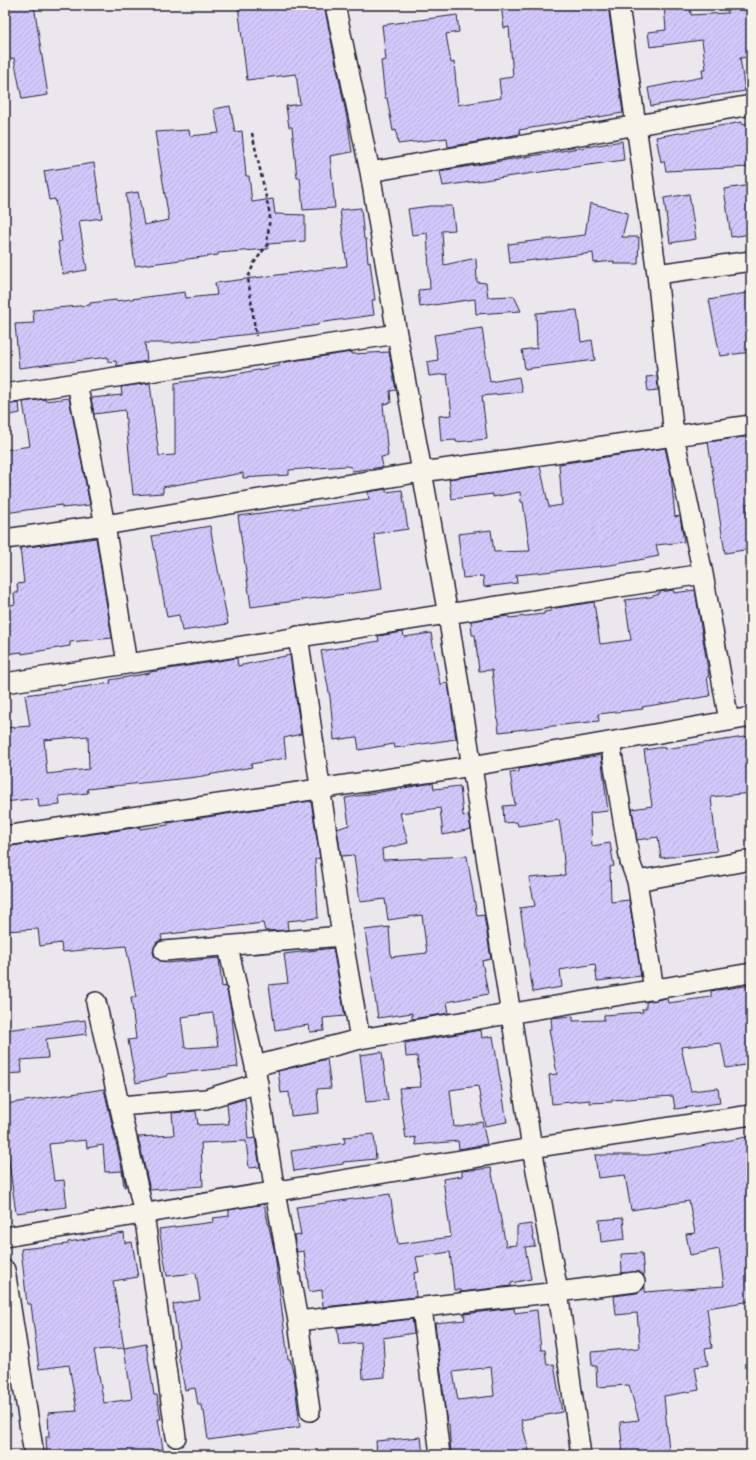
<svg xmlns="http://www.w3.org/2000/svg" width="756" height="1460" font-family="Sriracha,sans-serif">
	<defs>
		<pattern id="building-hatch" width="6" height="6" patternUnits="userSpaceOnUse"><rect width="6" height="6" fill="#d3c8fa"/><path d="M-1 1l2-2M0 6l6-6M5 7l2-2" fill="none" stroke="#b5acd7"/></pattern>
	</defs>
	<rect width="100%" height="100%" fill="#ece6ed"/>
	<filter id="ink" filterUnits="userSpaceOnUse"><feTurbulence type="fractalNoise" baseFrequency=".025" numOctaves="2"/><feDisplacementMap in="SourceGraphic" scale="8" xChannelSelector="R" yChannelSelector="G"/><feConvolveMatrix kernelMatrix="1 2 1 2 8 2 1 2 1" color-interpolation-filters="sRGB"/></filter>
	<g filter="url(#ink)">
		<path fill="url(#building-hatch)" stroke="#22223b" fill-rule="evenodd" d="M 5,5 L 34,5 L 48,95 L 22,99 L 14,58 L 8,59 L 5,40 Z
			M 238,5 L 324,5 L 347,118 L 352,152 L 330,156 L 335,208 L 303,210 L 300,178 L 297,178 L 292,127 L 289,127 L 286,106 L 300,104 L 296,74 L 247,80 Z
			M 501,5 L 608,5 L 623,113 L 519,130 L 520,134 L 448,147 L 447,138 L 398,144 L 396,130 L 393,131 L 387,98 L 385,98 L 381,61 L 386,60 L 382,25 L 457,15 L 459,32 L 446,34 L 451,63 L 454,62 L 458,105 L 501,98 L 499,79 L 513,77 L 509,27 L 504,28 Z
			M 664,5 L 690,5 L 691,15 L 728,13 L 726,5 L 751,5 L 751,57 L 740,58 L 745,91 L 651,106 L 648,88 L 703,77 L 702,69 L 706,69 L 702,40 L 650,47 L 648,32 L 666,30 Z
			M 230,106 L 235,132 L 242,131 L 246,176 L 249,176 L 252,202 L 273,199 L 275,214 L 305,215 L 305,241 L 268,244 L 268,249 L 218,253 L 218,255 L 135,266 L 126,194 L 138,192 L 144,225 L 169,220 L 155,132 L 189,130 L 190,136 L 219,133 L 214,109 Z
			M 742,122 L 742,125 L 751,123 L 751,167 L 666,171 L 664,161 L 661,162 L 656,137 Z
			M 622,141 L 624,160 L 443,186 L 440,171 Z
			M 94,163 L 102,218 L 79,221 L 87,270 L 63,274 L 58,242 L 62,241 L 55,199 L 49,200 L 44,171 Z
			M 751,185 L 751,234 L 731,237 L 724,189 Z
			M 689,194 L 696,239 L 670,243 L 664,198 Z
			M 590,203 L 628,213 L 622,237 L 639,237 L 638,264 L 614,264 L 614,261 L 594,263 L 593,253 L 510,263 L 508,244 L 585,235 Z
			M 430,206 L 452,206 L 455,230 L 442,231 L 444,265 L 476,258 L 477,282 L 486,283 L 488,297 L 514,296 L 521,311 L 476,314 L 475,299 L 420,307 L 418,290 L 430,289 L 427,233 L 412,235 L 408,209 Z
			M 361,208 L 364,239 L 366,239 L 368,262 L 370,261 L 375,300 L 372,300 L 374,315 L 318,323 L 318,325 L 276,331 L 174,343 L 145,343 L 147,361 L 117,366 L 116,361 L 108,362 L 108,357 L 19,368 L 15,324 L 34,323 L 33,310 L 90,305 L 90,303 L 116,300 L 116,301 L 185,292 L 186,298 L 217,295 L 215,283 L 347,266 L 340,210 Z
			M 751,292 L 751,352 L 720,356 L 709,300 Z
			M 577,310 L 581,342 L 592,340 L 595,360 L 525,369 L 522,350 L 537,348 L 536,313 Z
			M 482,328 L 490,382 L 519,377 L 522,392 L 482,396 L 487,439 L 456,442 L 456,440 L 441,441 L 439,416 L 452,415 L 447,374 L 429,376 L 427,362 L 438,360 L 434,335 Z
			M 352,352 L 352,354 L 389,352 L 396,390 L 390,391 L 391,403 L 383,404 L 388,456 L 381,457 L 383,467 L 352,471 L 351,467 L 346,466 L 289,470 L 289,475 L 243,478 L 243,473 L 163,487 L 163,493 L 133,495 L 125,410 L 94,414 L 91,398 L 122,395 L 121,387 L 150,383 L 159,456 L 175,455 L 175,383 L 226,376 L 279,366 L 279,363 Z
			M 657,376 L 658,390 L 648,391 L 646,377 Z
			M 69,398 L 90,505 L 62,508 L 62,505 L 5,513 L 5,487 L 10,486 L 5,450 L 30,446 L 23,402 L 45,399 L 45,401 Z
			M 19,403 L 20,413 L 5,416 L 5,405 Z
			M 751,436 L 751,461 L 748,461 L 751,482 L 751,503 L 746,504 L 751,535 L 751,549 L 725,553 L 708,442 Z
			M 665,448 L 671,474 L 675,517 L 680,516 L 684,542 L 656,545 L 659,556 L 644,559 L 611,565 L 516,575 L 517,583 L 484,587 L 483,576 L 463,578 L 458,534 L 491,530 L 494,552 L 530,551 L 523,502 L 521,502 L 520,492 L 493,497 L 493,494 L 452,499 L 449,479 L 540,466 L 549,507 L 562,505 L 559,464 Z
			M 386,489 L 386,492 L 402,490 L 408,529 L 374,534 L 382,589 L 251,607 L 238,516 L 369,499 L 368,492 Z
			M 210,526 L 228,624 L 182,631 L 179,615 L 167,617 L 152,536 Z
			M 96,538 L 112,638 L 70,642 L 70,646 L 22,654 L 22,652 L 5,654 L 5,606 L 15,604 L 14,593 L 18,593 L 17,584 L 24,583 L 20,548 Z
			M 674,590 L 674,593 L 695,590 L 709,676 L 707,677 L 710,696 L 642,707 L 643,709 L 598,714 L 599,721 L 499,732 L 492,670 L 479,671 L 475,635 L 472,635 L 471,621 L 508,616 L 509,618 L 544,614 L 544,612 L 551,611 L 550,609 L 594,602 L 600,644 L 631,640 L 625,600 L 650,597 L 659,594 L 659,592 Z
			M 403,632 L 404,637 L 431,633 L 440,684 L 448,683 L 456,739 L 395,748 L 394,744 L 359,750 L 357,737 L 334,740 L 330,697 L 321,651 L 379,641 L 378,636 Z
			M 290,655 L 301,734 L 284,738 L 286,758 L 251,764 L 252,767 L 197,777 L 87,789 L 88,793 L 59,796 L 60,805 L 39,807 L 38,798 L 5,802 L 5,728 L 30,726 L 25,695 L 111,683 L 110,680 L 150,673 L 150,672 L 237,658 L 238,666 ZM 88,736 L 89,769 L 47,774 L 44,740 Z
			M 751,736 L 751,793 L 711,797 L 717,851 L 661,858 L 658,837 L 637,840 L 632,809 L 652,806 L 644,750 L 664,747 L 664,749 Z
			M 601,755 L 608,811 L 590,813 L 592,846 L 610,843 L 614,866 L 610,867 L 611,902 L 629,900 L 641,976 L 597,981 L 595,964 L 560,970 L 562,987 L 533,992 L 520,908 L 535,906 L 529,878 L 565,875 L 562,839 L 559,820 L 518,826 L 517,822 L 504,823 L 503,806 L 515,805 L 510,773 L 519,772 L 519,769 Z
			M 433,783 L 434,789 L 460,786 L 463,816 L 468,815 L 471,829 L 443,835 L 440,808 L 400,813 L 408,843 L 382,849 L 383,860 L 467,856 L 477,916 L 484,915 L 491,959 L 482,961 L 488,994 L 447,1002 L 449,1013 L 412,1019 L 412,1013 L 378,1018 L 365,930 L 389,927 L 391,957 L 427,953 L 422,915 L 388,920 L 385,899 L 360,902 L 354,855 L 341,856 L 337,829 L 349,825 L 345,798 Z
			M 311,801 L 320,858 L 315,859 L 318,918 L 287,921 L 288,930 L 265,931 L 263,923 L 161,935 L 162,940 L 157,942 L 154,947 L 153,952 L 155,958 L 167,963 L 219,958 L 222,987 L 226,986 L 231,1010 L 238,1067 L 167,1074 L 167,1076 L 136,1083 L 128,1040 L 136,1039 L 131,997 L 136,997 L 126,946 L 62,952 L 61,943 L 40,946 L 38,929 L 5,931 L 5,847 L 140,827 L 140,829 L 168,825 L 168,823 ZM 213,1013 L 218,1046 L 185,1048 L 181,1017 Z
			M 333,948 L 345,1016 L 323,1018 L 324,1031 L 310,1032 L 309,1025 L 275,1030 L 269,985 L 288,983 L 284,954 Z
			M 751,985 L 751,1064 L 726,1068 L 721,1043 L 681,1047 L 691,1091 L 718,1088 L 720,1103 L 675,1109 L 673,1096 L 612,1100 L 612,1102 L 590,1103 L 590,1100 L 552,1104 L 549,1075 L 557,1074 L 549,1029 L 552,1029 L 551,1018 L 573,1016 L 573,1021 L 604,1020 L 604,1015 L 643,1012 L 642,1009 L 646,1009 L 646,1002 L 667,998 L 668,1003 L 711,997 L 711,991 Z
			M 85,1020 L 87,1034 L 46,1039 L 48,1058 L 21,1060 L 22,1073 L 5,1074 L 5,1030 Z
			M 481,1030 L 482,1038 L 493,1036 L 507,1122 L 485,1126 L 478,1086 L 450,1090 L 454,1127 L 482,1122 L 487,1144 L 459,1149 L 458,1141 L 416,1145 L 415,1137 L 406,1139 L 399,1088 L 421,1087 L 417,1056 L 406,1057 L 405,1043 Z
			M 382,1052 L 388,1100 L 366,1102 L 360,1055 Z
			M 327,1059 L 331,1088 L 317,1089 L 319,1113 L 291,1116 L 289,1092 L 281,1093 L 278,1071 Z
			M 104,1089 L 126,1186 L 124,1187 L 122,1171 L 105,1172 L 103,1145 L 87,1148 L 86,1140 L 49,1144 L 54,1181 L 64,1180 L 67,1207 L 16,1213 L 5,1134 L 5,1104 Z
			M 245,1099 L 248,1139 L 255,1138 L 260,1167 L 249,1168 L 246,1141 L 201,1143 L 203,1186 L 150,1190 L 138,1137 L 174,1135 L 172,1113 L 196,1111 L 198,1125 L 229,1124 L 227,1104 Z
			M 374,1134 L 376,1159 L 343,1162 L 343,1164 L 294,1171 L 291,1151 L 345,1143 L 344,1137 Z
			M 751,1136 L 751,1301 L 707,1308 L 712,1348 L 705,1349 L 708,1365 L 695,1367 L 699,1390 L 664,1396 L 669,1451 L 623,1455 L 620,1422 L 639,1420 L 629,1385 L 597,1387 L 596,1366 L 592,1366 L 591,1352 L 640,1348 L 637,1313 L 616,1315 L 614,1296 L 637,1293 L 645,1287 L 645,1292 L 724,1286 L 719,1249 L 690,1255 L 686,1234 L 695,1233 L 689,1201 L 631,1210 L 625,1175 L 598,1178 L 595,1155 L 648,1155 L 681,1150 Z
			M 491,1168 L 506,1246 L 517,1245 L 517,1226 L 531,1224 L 535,1246 L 525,1247 L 531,1279 L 511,1283 L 511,1286 L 461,1292 L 461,1290 L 454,1290 L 450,1252 L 416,1257 L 419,1272 L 414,1273 L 416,1297 L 323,1307 L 322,1290 L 309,1292 L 304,1251 L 297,1252 L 294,1236 L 301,1235 L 296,1207 L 390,1194 L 398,1244 L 451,1237 L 443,1179 L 462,1176 L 462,1171 Z
			M 264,1204 L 275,1254 L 288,1359 L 290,1359 L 294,1376 L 300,1427 L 208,1440 L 204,1411 L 202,1411 L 201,1405 L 198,1405 L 195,1388 L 185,1390 L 177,1348 L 179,1347 L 173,1304 L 200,1300 L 196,1273 L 167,1276 L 159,1229 L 214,1222 L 213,1218 L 229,1216 L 229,1210 Z
			M 623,1218 L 625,1239 L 601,1242 L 599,1220 Z
			M 124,1233 L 125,1243 L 132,1242 L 138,1277 L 113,1281 L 124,1348 L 94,1350 L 104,1403 L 132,1399 L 124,1348 L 146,1344 L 154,1395 L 157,1395 L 161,1419 L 158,1419 L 163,1449 L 132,1455 L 47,1455 L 46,1437 L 49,1437 L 48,1413 L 77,1411 L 69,1365 L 39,1369 L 31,1304 L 27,1304 L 21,1249 L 68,1244 L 68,1242 Z
			M 642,1253 L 644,1276 L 639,1272 L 622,1273 L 621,1254 Z
			M 514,1308 L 515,1313 L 537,1310 L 541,1350 L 545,1350 L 547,1365 L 554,1364 L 562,1412 L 521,1420 L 530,1455 L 451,1455 L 449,1424 L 447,1424 L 435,1323 L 465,1320 L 464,1314 ZM 491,1367 L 494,1396 L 458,1400 L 453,1372 Z
			M 412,1319 L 414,1333 L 383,1338 L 385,1377 L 363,1379 L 361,1343 L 339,1345 L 337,1328 Z
			M 421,1437 L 423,1455 L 377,1455 L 376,1441 Z"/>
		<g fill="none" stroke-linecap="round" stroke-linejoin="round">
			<defs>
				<path id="street" d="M 335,5 L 370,172 L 397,334 L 448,615 L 532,1148 L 558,1292 L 581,1455
					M 619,5 L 657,274 L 674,436 L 703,574 L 729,721
					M 370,172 L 751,105
					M 657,274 L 751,261
					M 77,383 L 105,525 L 127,664
					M 5,394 L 397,334
					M 5,539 L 105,525 L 422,472 L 751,425
					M 298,636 L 342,936 L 360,1039
					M 5,683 L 703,574
					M 610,742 L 630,862 L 637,881 L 654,990
					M 5,836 L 472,766 L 751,717
					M 637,881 L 751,860
					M 228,947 L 255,1066 L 275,1192 L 298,1321 L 310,1411
					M 164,951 L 342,936
					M 96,1002 L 144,1214 L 176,1437
					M 255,1066 L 360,1039 L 751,973
					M 120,1106 L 206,1099 L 258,1083
					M 5,1237 L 532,1148 L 751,1115
					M 5,1270 L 34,1455
					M 422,1308 L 440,1455
					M 298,1321 L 558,1292 L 635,1282"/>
			</defs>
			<use href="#street" stroke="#22223b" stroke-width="22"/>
			<path stroke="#22223b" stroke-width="2.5" stroke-dasharray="4 3" stroke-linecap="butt" d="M 252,133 L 270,215 L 267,245 L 254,263 L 248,278 L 256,336"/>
			<use href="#street" stroke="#f7f3e8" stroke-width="19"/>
		</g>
	</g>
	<rect width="756" height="1460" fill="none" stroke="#f7f3e8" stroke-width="20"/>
	<rect x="10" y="10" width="736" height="1440" fill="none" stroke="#22223b" stroke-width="1.5" filter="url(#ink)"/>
</svg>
